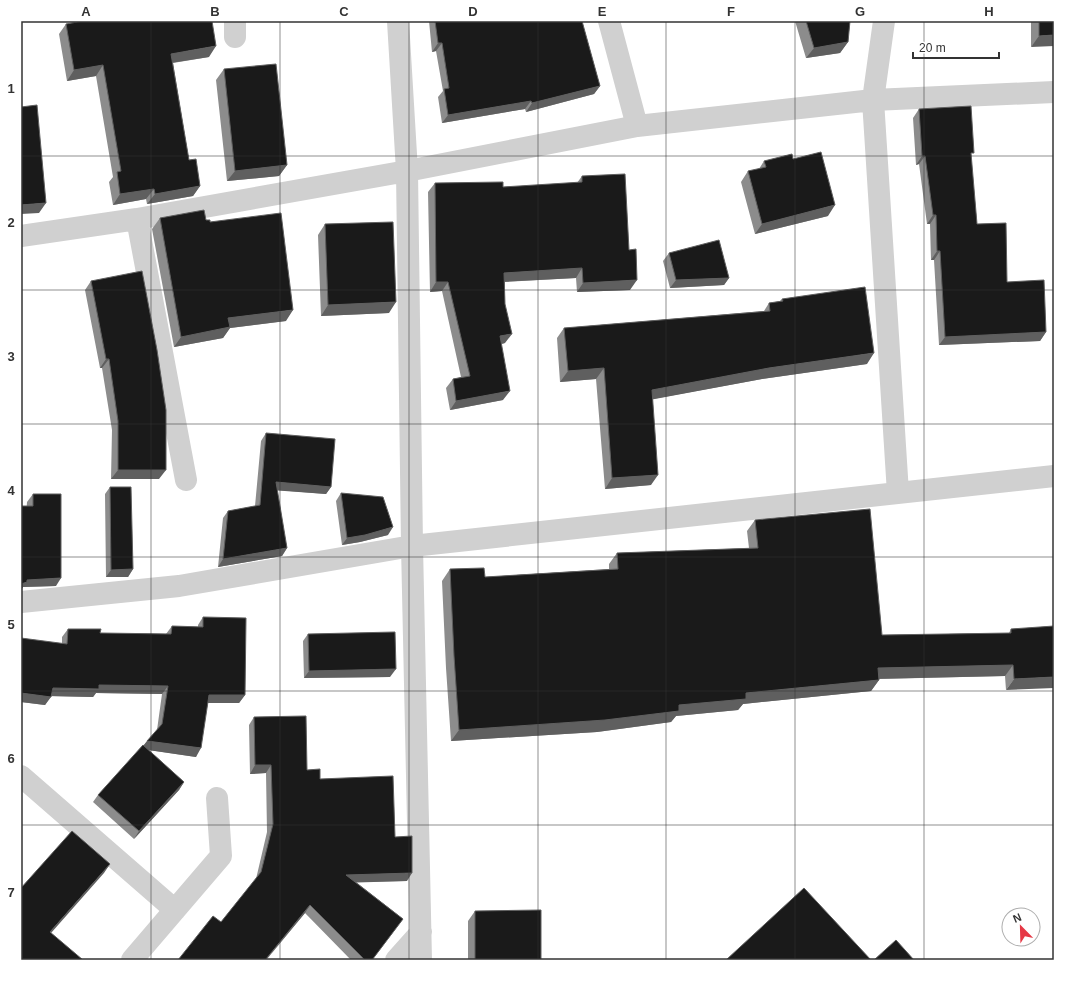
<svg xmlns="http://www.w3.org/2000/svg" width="1075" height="981" font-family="Helvetica,sans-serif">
	<rect width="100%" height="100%" fill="#fff"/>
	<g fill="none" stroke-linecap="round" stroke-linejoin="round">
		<path stroke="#d0d0d0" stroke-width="22" d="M 235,21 L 235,37
			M 398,21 L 407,171 L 412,546 L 421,960
			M 609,21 L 637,126
			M 884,21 L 873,100 L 898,493
			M 137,219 L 186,480
			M 21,236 L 137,219 L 407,171 L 637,126 L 873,100 L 1054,92
			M 21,602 L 179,586 L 412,546 L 1054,476
			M 21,776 L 175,910
			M 132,960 L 221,856 L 217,798
			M 396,960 L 421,932"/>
	</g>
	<path fill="#8c8c8c" d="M 429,21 L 582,21 L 600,86 L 594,94 L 526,112 L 525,109 L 442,123 L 438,97 L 443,91 L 436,51 L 432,52 Z
		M 795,21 L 850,21 L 848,42 L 840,53 L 806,58 Z
		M 1031,21 L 1054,21 L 1031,47 Z
		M 66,24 L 209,57 L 173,63 L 189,160 L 200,186 L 193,196 L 147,204 L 146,199 L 113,205 L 109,182 L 113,177 L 96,76 L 67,81 L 59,34 Z
		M 224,69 L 287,165 L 279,176 L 227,181 L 216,80 Z
		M 919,109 L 971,156 L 977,224 L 1007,282 L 1046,332 L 1040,341 L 939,345 L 934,260 L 931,260 L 930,224 L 927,224 L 919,164 L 916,165 L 913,118 Z
		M 793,159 L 828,216 L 755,234 L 741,182 L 748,171 L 759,169 L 764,161 Z
		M 582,176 L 630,290 L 577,292 L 576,278 L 505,282 L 505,343 L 501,344 L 503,400 L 450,410 L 446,388 L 453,379 L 461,377 L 442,291 L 430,292 L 428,192 L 435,183 L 503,187 L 577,183 Z
		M 160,218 L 206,220 L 210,222 L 286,321 L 230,328 L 223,338 L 174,347 L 152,229 Z
		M 325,224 L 389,313 L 321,316 L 318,235 Z
		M 669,253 L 729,278 L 724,285 L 670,288 L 663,261 Z
		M 91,281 L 159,479 L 111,479 L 112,430 L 102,368 L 100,368 L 85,290 Z
		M 782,299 L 867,364 L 762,379 L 653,399 L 651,485 L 605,489 L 596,379 L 560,382 L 557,338 L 564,328 L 764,311 L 769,303 L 780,301 Z
		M 266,433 L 331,487 L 326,494 L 277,490 L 287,548 L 282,556 L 218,567 L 223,518 L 228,511 L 255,506 L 261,441 Z
		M 110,487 L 133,569 L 128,577 L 106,577 L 105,494 Z
		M 341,493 L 388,535 L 360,542 L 342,545 L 336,501 Z
		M 33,494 L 56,586 L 23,587 L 21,589 L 27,502 Z
		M 755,520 L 882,635 L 1009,633 L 1011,629 L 1054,626 L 1006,690 L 1005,676 L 879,679 L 879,680 L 871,691 L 743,704 L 738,710 L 676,716 L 671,722 L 597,732 L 451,741 L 446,668 L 442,581 L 450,569 L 485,577 L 609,569 L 609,564 L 617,553 L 749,548 L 747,531 Z
		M 203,617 L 245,695 L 239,703 L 208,703 L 196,757 L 149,750 L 184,782 L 179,790 L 134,839 L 93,802 L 98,795 L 143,746 L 157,730 L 162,694 L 96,693 L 93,697 L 51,696 L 45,705 L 21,702 L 21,638 L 62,644 L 62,637 L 68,629 L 100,633 L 166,634 L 172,626 L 198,627 L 198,625 Z
		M 308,634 L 390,677 L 304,678 L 303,641 Z
		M 254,717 L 307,770 L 395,837 L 407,881 L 356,882 L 403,919 L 372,960 L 351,960 L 305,913 L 267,959 L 221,922 L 256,879 L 267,832 L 266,773 L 250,774 L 249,725 Z
		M 475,911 L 541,960 L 468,960 L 468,921 Z"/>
	<path fill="#5f5f5f" d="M 1054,35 L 1054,46 L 1031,47 L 1039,36 Z
		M 848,42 L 840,53 L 806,58 L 814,48 Z
		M 438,43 L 442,43 L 436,51 L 432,52 Z
		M 216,46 L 209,57 L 164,64 L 171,54 Z
		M 103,65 L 96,76 L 67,81 L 74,70 Z
		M 600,86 L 594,94 L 526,112 L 532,103 Z
		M 531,101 L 525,109 L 442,123 L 448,115 Z
		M 922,156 L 925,156 L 919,164 L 916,165 Z
		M 287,165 L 279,176 L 227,181 L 235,171 Z
		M 200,186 L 193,196 L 147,204 L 155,194 Z
		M 154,189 L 146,199 L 113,205 L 120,194 Z
		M 46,203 L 39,213 L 21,214 L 21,205 Z
		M 835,205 L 828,216 L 755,234 L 762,224 Z
		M 933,215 L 936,215 L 930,224 L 927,224 Z
		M 937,251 L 940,251 L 934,260 L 931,260 Z
		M 582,268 L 576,278 L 498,282 L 504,273 Z
		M 729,278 L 724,285 L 670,288 L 676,280 Z
		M 637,280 L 630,290 L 577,292 L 583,283 Z
		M 436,282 L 448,282 L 442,291 L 430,292 Z
		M 396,302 L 389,313 L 321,316 L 328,305 Z
		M 293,310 L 286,321 L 230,328 L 223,338 L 174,347 L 181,337 L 228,318 Z
		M 1046,332 L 1040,341 L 939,345 L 945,337 Z
		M 512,334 L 505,343 L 494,346 L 500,336 Z
		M 874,353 L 867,364 L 762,379 L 644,401 L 652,390 L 769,368 Z
		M 106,359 L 109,359 L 102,368 L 100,368 Z
		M 604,368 L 596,379 L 560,382 L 568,371 Z
		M 510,391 L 503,400 L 450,410 L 456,401 Z
		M 118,470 L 166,470 L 159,479 L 111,479 Z
		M 658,475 L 651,485 L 605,489 L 612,478 Z
		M 276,482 L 331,487 L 326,494 L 271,490 Z
		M 393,527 L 388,535 L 360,542 L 342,545 L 347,538 Z
		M 287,548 L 282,556 L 218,567 L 223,559 Z
		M 133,569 L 128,577 L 106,577 L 111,570 Z
		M 61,578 L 56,586 L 23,587 L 21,590 L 21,584 L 27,580 Z
		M 1013,665 L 1005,676 L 870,679 L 878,668 Z
		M 396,669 L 390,677 L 304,678 L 309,671 Z
		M 1054,677 L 1054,688 L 1006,690 L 1014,679 Z
		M 879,680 L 871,691 L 743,704 L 738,710 L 676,716 L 671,722 L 597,732 L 451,741 L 459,730 L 679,705 L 746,693 Z
		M 99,685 L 168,686 L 162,694 L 96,693 L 93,697 L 47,696 L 53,688 Z
		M 21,693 L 51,697 L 45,705 L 21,702 Z
		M 209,695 L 245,695 L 239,703 L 203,703 Z
		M 147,741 L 201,748 L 196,757 L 141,749 Z
		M 255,765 L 271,765 L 266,773 L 250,774 Z
		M 184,782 L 179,790 L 134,839 L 139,831 Z
		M 110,864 L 104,873 L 44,941 L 50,932 Z
		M 412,873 L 407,881 L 340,883 L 346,875 Z
		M 310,905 L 305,913 L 266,960 Z"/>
	<path fill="#1a1a1a" stroke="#5f5f5f" d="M 83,21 L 212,21 L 216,46 L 171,54 L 189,160 L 196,159 L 200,186 L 155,194 L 154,189 L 120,194 L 117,172 L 121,171 L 103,65 L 74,70 L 66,24 Z
		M 435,21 L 582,21 L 600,86 L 532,103 L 531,101 L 448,115 L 444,89 L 449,88 L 442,43 L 438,43 Z
		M 806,21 L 850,21 L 848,42 L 814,48 Z
		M 1039,21 L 1054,21 L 1054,35 L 1039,36 Z
		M 276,64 L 287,165 L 235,171 L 224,69 Z
		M 37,105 L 46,203 L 21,205 L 21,107 Z
		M 971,106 L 974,153 L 971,153 L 977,224 L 1006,223 L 1007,282 L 1044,280 L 1046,332 L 945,337 L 940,251 L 937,251 L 936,215 L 933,215 L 925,156 L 922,156 L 919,109 Z
		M 821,152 L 835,205 L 762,224 L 748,171 L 766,167 L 764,161 L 792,154 L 793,159 Z
		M 625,174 L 629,250 L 636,249 L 637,280 L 583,283 L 582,268 L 504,273 L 505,304 L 512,334 L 500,336 L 510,391 L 456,401 L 453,379 L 470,376 L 448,282 L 436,282 L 435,183 L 503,182 L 503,187 L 582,182 L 582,176 Z
		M 204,210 L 206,220 L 210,220 L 210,222 L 281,213 L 293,310 L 228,318 L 230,327 L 181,337 L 160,218 Z
		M 393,222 L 396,302 L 328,305 L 325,224 Z
		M 719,240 L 729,278 L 676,280 L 669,253 Z
		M 142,271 L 157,350 L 166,410 L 166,470 L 118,470 L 118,421 L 109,359 L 106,359 L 91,281 Z
		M 865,287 L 874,353 L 769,368 L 652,390 L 658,475 L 612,478 L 604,368 L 568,371 L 564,328 L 770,311 L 769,303 L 783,301 L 782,299 Z
		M 266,433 L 335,439 L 331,487 L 276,482 L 287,548 L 223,559 L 228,511 L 260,505 Z
		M 110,487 L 131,487 L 133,569 L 111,570 Z
		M 341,493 L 383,497 L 393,527 L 365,535 L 347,538 Z
		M 33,494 L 61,494 L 61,578 L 27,580 L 27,582 L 21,584 L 21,506 L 33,506 Z
		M 870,509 L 882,635 L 1011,633 L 1011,629 L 1054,626 L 1054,677 L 1014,679 L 1013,665 L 878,668 L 879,680 L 746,693 L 746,699 L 679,705 L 679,711 L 605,720 L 459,730 L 454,656 L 450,569 L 484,568 L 485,577 L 618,569 L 617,553 L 758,548 L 755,520 Z
		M 203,617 L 246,618 L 245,695 L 209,695 L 201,748 L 147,741 L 162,724 L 168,686 L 99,685 L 99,689 L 53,688 L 51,697 L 21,693 L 21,638 L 67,644 L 68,629 L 101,629 L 100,633 L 171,634 L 172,626 L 203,627 Z
		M 395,632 L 396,669 L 309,671 L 308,634 Z
		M 306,716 L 307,770 L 320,769 L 320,779 L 393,776 L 395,837 L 412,836 L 412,873 L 346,875 L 403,919 L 372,960 L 365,960 L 310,905 L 266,959 L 268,960 L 178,960 L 213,916 L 221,922 L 261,872 L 273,824 L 271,765 L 255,765 L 254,717 Z
		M 143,745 L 184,782 L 139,831 L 98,795 Z
		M 72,831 L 110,864 L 50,932 L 83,960 L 21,960 L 21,888 Z
		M 804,888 L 871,960 L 726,960 Z
		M 541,910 L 541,960 L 475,960 L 475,911 Z
		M 896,940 L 914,960 L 874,960 Z"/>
	<path fill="none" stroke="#333" stroke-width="1" stroke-opacity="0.55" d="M 151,21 L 151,960M 280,21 L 280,960M 409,21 L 409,960M 538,21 L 538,960M 666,21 L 666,960M 795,21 L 795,960M 924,21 L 924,960M 21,156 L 1054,156M 21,290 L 1054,290M 21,424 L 1054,424M 21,557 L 1054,557M 21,691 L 1054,691M 21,825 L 1054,825"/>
	<rect width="1075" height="981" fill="none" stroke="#ffffff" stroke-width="44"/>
	<g transform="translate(1021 927) rotate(337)"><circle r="19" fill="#ffffff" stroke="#adadad"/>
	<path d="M0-3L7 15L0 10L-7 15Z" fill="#e63946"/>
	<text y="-6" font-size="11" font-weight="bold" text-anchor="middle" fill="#333333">N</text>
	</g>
	<path d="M913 52v6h86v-6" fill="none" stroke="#333333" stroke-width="2"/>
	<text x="919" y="52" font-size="12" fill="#333333" stroke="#ffffff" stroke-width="3" paint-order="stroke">20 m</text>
	<rect x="22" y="22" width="1031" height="937" fill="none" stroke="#333" stroke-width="1.5"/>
	<g font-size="13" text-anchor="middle" font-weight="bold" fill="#333">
		<text x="86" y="16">A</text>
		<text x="215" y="16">B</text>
		<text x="344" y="16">C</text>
		<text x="473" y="16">D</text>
		<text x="602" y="16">E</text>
		<text x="731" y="16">F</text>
		<text x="860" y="16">G</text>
		<text x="989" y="16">H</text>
		<text x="11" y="93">1</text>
		<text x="11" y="227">2</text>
		<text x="11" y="361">3</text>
		<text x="11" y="495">4</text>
		<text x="11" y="629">5</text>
		<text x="11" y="763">6</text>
		<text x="11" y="897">7</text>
	</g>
</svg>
